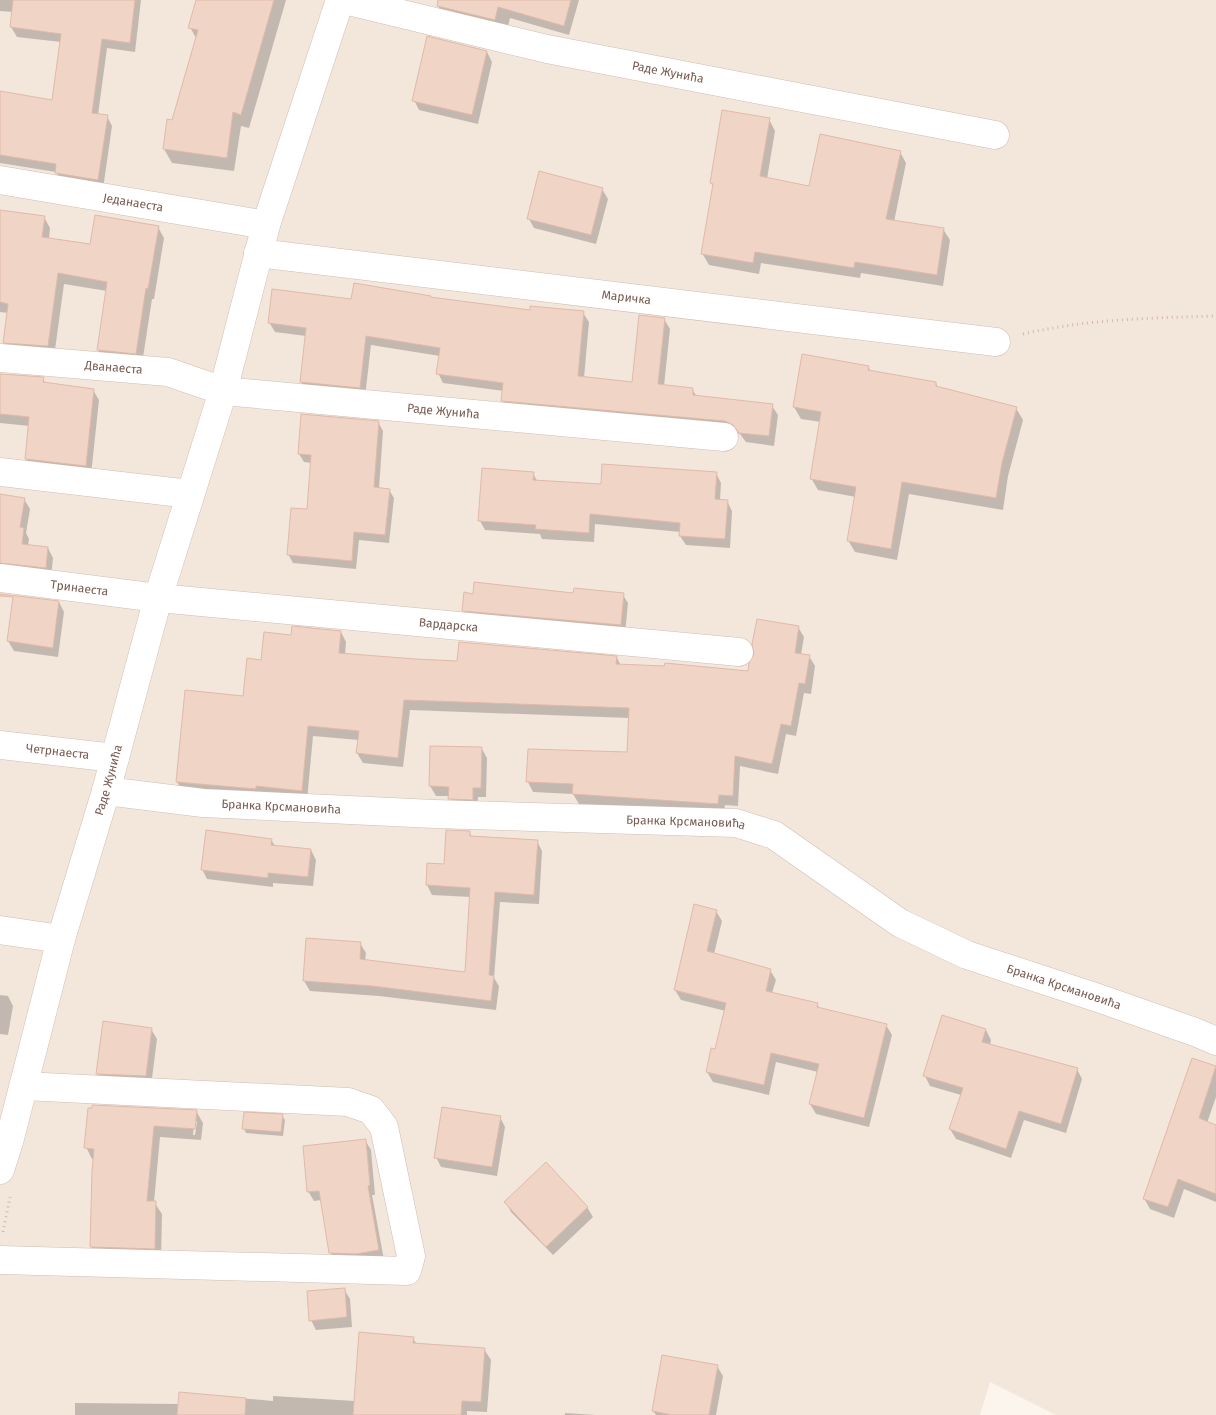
<svg xmlns="http://www.w3.org/2000/svg" width="1216" height="1415" font-family="'Fira Sans',sans-serif">
	<rect width="100%" height="100%" fill="#fcf5ed"/>
	<path fill="#f3e7dc" d="M 0,0 L 1216,0 L 1216,1415 L 1056,1415 L 990,1382 L 980,1415 L 0,1415 Z"/>
	<path fill="#0003" fill-rule="evenodd" d="M 0,0 L 141,0 L 135,52 L 107,48 L 98,115 L 107,116 L 112,126 L 103,189 L 62,183 L 56,172 L 0,163 L 0,93 L 53,102 L 61,42 L 17,37 L 11,27 L 13,12 L 0,11 Z
		M 198,0 L 286,0 L 249,128 L 241,126 L 234,171 L 172,163 L 164,149 L 197,40 L 190,27 Z
		M 440,0 L 579,0 L 569,35 L 510,18 L 507,31 L 443,15 L 438,6 Z
		M 487,52 L 492,62 L 478,124 L 419,110 L 414,100 Z
		M 769,119 L 775,131 L 767,179 L 810,188 L 900,152 L 906,163 L 894,222 L 943,229 L 950,240 L 943,286 L 861,273 L 860,278 L 761,263 L 759,274 L 709,265 L 702,253 L 714,187 L 711,183 Z
		M 602,189 L 608,199 L 596,244 L 534,228 L 529,219 Z
		M 0,211 L 44,217 L 50,228 L 49,239 L 91,245 L 158,227 L 164,238 L 154,299 L 152,299 L 142,364 L 104,361 L 98,350 L 107,291 L 64,284 L 54,357 L 10,353 L 4,342 L 8,313 L 0,312 Z
		M 431,299 L 531,312 L 583,313 L 589,322 L 584,378 L 633,383 L 664,319 L 670,329 L 664,386 L 692,389 L 697,397 L 772,406 L 778,415 L 774,446 L 746,442 L 740,434 L 732,431 L 508,410 L 503,401 L 504,391 L 443,383 L 438,373 L 440,356 L 371,345 L 365,397 L 307,392 L 301,382 L 306,336 L 275,332 L 269,322 L 352,301 Z
		M 868,367 L 871,371 L 936,383 L 938,388 L 1016,408 L 1023,420 L 1008,476 L 1003,510 L 909,494 L 897,560 L 855,552 L 848,540 L 856,497 L 818,490 L 811,478 L 821,422 L 801,419 L 794,407 Z
		M 0,375 L 43,379 L 46,384 L 93,390 L 99,400 L 91,475 L 32,469 L 26,459 L 30,426 L 0,423 Z
		M 378,422 L 383,431 L 379,489 L 389,490 L 394,498 L 389,543 L 359,540 L 356,569 L 293,563 L 288,554 L 308,511 L 312,463 L 304,462 L 299,454 Z
		M 533,473 L 537,481 L 602,486 L 716,473 L 721,483 L 720,500 L 727,501 L 732,511 L 730,548 L 686,545 L 680,536 L 681,532 L 595,524 L 594,542 L 542,539 L 540,534 L 485,530 L 480,521 Z
		M 0,495 L 24,499 L 30,509 L 26,533 L 29,539 L 28,546 L 48,548 L 53,558 L 51,577 L 0,573 Z
		M 474,595 L 623,595 L 628,603 L 625,634 L 469,619 L 464,610 Z
		M 59,602 L 64,612 L 58,657 L 14,651 L 8,641 Z
		M 798,627 L 804,637 L 801,655 L 809,656 L 815,666 L 811,694 L 804,693 L 796,736 L 786,734 L 778,774 L 740,766 L 738,806 L 725,805 L 724,814 L 579,804 L 573,794 L 533,792 L 528,782 L 628,753 L 629,718 L 410,710 L 403,767 L 363,763 L 357,753 L 359,740 L 313,736 L 307,800 L 183,792 L 177,782 L 244,698 L 262,661 L 292,636 L 341,632 L 346,642 L 345,655 L 458,662 L 617,658 L 621,666 L 749,672 Z
		M 482,749 L 487,758 L 486,797 L 478,797 L 477,809 L 455,808 L 450,796 L 436,796 L 430,786 Z
		M 469,832 L 472,837 L 537,841 L 542,851 L 539,904 L 500,902 L 494,978 L 499,986 L 496,1010 L 379,996 L 310,991 L 304,981 L 360,943 L 366,953 L 365,961 L 467,973 L 471,897 L 432,895 L 427,885 L 445,865 Z
		M 271,840 L 276,847 L 311,850 L 316,860 L 313,886 L 273,883 L 273,887 L 207,879 L 202,869 Z
		M 716,911 L 722,921 L 714,954 L 770,970 L 776,980 L 772,993 L 817,1004 L 820,1009 L 886,1025 L 892,1035 L 869,1127 L 816,1114 L 810,1104 L 818,1072 L 776,1062 L 769,1095 L 713,1082 L 707,1072 L 712,1049 L 716,1050 L 726,1011 L 681,1000 L 675,990 Z
		M 0,995 L 8,996 L 13,1006 L 8,1035 L 0,1034 Z
		M 151,1029 L 157,1039 L 151,1086 L 103,1083 L 98,1074 Z
		M 986,1030 L 991,1040 L 990,1045 L 1077,1069 L 1082,1079 L 1066,1133 L 1024,1120 L 1011,1158 L 956,1139 L 950,1129 L 961,1095 L 930,1086 L 925,1076 Z
		M 1193,1059 L 1216,1067 L 1216,1097 L 1207,1123 L 1216,1127 L 1216,1202 L 1184,1189 L 1174,1218 L 1150,1209 L 1144,1198 Z
		M 93,1109 L 196,1111 L 203,1123 L 201,1140 L 160,1137 L 154,1202 L 162,1214 L 161,1260 L 98,1258 L 91,1246 L 94,1159 L 92,1159 L 86,1147 ZM 194,1121 L 197,1121 L 195,1135 L 193,1135 Z
		M 282,1116 L 285,1120 L 283,1136 L 246,1133 L 244,1129 Z
		M 500,1117 L 505,1127 L 497,1176 L 441,1167 L 436,1157 Z
		M 365,1140 L 371,1150 L 375,1195 L 372,1195 L 384,1260 L 336,1263 L 331,1253 L 322,1200 L 314,1201 L 308,1191 Z
		M 506,1202 L 587,1207 L 593,1217 L 553,1255 L 511,1212 Z
		M 344,1289 L 350,1299 L 352,1327 L 316,1330 L 311,1320 Z
		M 413,1338 L 417,1345 L 484,1349 L 491,1360 L 487,1412 L 467,1411 L 467,1415 L 75,1415 L 75,1403 L 180,1404 L 181,1393 L 273,1401 L 273,1396 L 355,1401 Z
		M 717,1366 L 723,1376 L 716,1415 L 656,1415 L 653,1411 Z
		M 565,1413 L 596,1415 L 565,1415 Z"/>
	<path fill="#f0d4c6" stroke="#e1b9a8" d="M 13,0 L 135,0 L 130,43 L 102,39 L 92,113 L 108,115 L 98,180 L 55,173 L 56,164 L 0,155 L 0,91 L 52,100 L 61,34 L 10,27 Z
		M 196,0 L 274,0 L 241,115 L 233,112 L 227,158 L 163,149 L 167,119 L 172,120 L 198,30 L 188,28 Z
		M 438,0 L 571,0 L 564,26 L 498,7 L 495,20 L 437,6 Z
		M 427,36 L 487,51 L 472,115 L 412,101 Z
		M 722,110 L 770,118 L 760,176 L 809,186 L 820,134 L 901,151 L 886,219 L 944,228 L 937,275 L 855,262 L 854,268 L 755,252 L 753,263 L 701,254 L 713,184 L 710,183 Z
		M 539,171 L 603,188 L 591,235 L 527,219 Z
		M 0,210 L 45,216 L 42,237 L 90,244 L 95,215 L 159,226 L 148,289 L 146,288 L 136,354 L 97,350 L 107,282 L 58,273 L 48,346 L 3,343 L 8,304 L 0,302 Z
		M 354,283 L 431,296 L 430,297 L 530,310 L 530,306 L 584,311 L 578,376 L 632,382 L 639,315 L 665,318 L 658,384 L 693,388 L 693,395 L 773,404 L 769,436 L 739,433 L 733,425 L 725,421 L 501,401 L 503,383 L 436,374 L 440,348 L 366,336 L 360,388 L 300,382 L 306,328 L 268,323 L 272,289 L 351,299 Z
		M 802,354 L 869,366 L 868,370 L 936,382 L 936,386 L 1017,407 L 1002,463 L 996,498 L 902,482 L 891,549 L 847,541 L 856,487 L 810,479 L 821,412 L 793,407 Z
		M 0,374 L 44,377 L 43,382 L 94,389 L 86,466 L 25,459 L 29,417 L 0,414 Z
		M 301,414 L 379,421 L 374,487 L 390,489 L 385,535 L 354,532 L 352,561 L 287,555 L 291,508 L 307,509 L 311,455 L 298,454 Z
		M 602,464 L 717,472 L 715,499 L 728,500 L 725,539 L 679,536 L 680,523 L 590,514 L 589,533 L 535,529 L 536,525 L 478,521 L 482,468 L 534,472 L 533,480 L 601,484 Z
		M 0,494 L 25,498 L 20,527 L 24,528 L 22,544 L 48,547 L 46,568 L 0,563 Z
		M 474,582 L 573,593 L 574,588 L 624,593 L 621,625 L 462,611 L 464,592 L 473,594 Z
		M 0,594 L 59,601 L 53,648 L 7,641 L 13,597 L 0,596 Z
		M 757,619 L 799,626 L 795,653 L 810,655 L 805,684 L 799,683 L 791,726 L 781,724 L 772,764 L 735,756 L 733,796 L 719,795 L 718,804 L 572,794 L 573,784 L 526,782 L 528,749 L 627,752 L 629,708 L 404,700 L 398,758 L 356,753 L 359,731 L 308,726 L 302,791 L 256,786 L 256,789 L 176,782 L 185,690 L 243,696 L 247,658 L 261,660 L 264,632 L 291,635 L 292,626 L 341,631 L 339,653 L 415,659 L 457,661 L 459,642 L 617,656 L 616,664 L 664,666 L 665,663 L 748,671 L 749,663 L 754,654 L 752,644 Z
		M 430,746 L 482,747 L 481,788 L 473,788 L 473,800 L 448,799 L 449,787 L 429,786 Z
		M 206,830 L 272,839 L 271,845 L 311,849 L 308,877 L 268,873 L 268,878 L 201,870 Z
		M 446,830 L 470,831 L 470,836 L 538,840 L 534,895 L 495,892 L 489,975 L 494,976 L 491,1001 L 372,986 L 303,981 L 306,938 L 361,942 L 360,959 L 465,972 L 470,888 L 426,885 L 427,863 L 444,864 Z
		M 694,904 L 717,910 L 707,951 L 771,969 L 766,991 L 818,1003 L 817,1007 L 887,1024 L 864,1118 L 809,1104 L 819,1064 L 771,1053 L 764,1085 L 706,1072 L 711,1048 L 715,1049 L 726,1003 L 674,990 Z
		M 942,1015 L 986,1029 L 982,1042 L 1078,1068 L 1061,1124 L 1019,1111 L 1006,1149 L 949,1129 L 963,1088 L 923,1076 Z
		M 103,1021 L 152,1028 L 146,1076 L 96,1074 Z
		M 1192,1058 L 1216,1066 L 1199,1118 L 1216,1125 L 1216,1194 L 1178,1179 L 1168,1207 L 1143,1199 Z
		M 92,1105 L 197,1110 L 195,1129 L 154,1126 L 147,1201 L 156,1201 L 155,1249 L 90,1247 L 92,1171 L 94,1149 L 84,1148 L 88,1108 L 92,1108 Z
		M 442,1107 L 501,1116 L 492,1167 L 434,1158 Z
		M 244,1112 L 283,1114 L 281,1132 L 242,1129 Z
		M 366,1139 L 370,1185 L 368,1186 L 379,1250 L 356,1254 L 329,1253 L 319,1191 L 307,1192 L 303,1146 Z
		M 546,1162 L 588,1207 L 546,1247 L 504,1202 Z
		M 345,1288 L 347,1317 L 309,1321 L 307,1291 Z
		M 359,1332 L 414,1337 L 413,1343 L 485,1348 L 481,1402 L 462,1401 L 461,1415 L 353,1415 Z
		M 662,1355 L 718,1365 L 709,1415 L 672,1415 L 652,1411 Z
		M 179,1392 L 246,1398 L 245,1415 L 177,1415 Z"/>
	<g fill="none" stroke-linecap="round" stroke-linejoin="round">
		<defs>
			<g id="minor">
				<path id="s1" d="M 344,0 L 547,49 L 995,135"/>
				<path id="s2" d="M 0,180 L 266,225"/>
				<path id="s3" d="M 258,253 L 996,342"/>
				<path id="s4" d="M 0,358 L 168,372 L 223,391 L 724,437"/>
				<path d="M 0,472 L 190,494"/>
				<path id="s5" d="M 0,578 L 158,598 L 739,652"/>
				<path id="s6" d="M 0,745 L 115,758"/>
				<path id="s7" d="M 106,791 L 203,803 L 434,814 L 736,823 L 774,835 L 900,923 L 967,955 L 1101,999 L 1195,1032 L 1216,1041"/>
				<path d="M 0,930 L 61,939"/>
				<path d="M 0,1260 L 407,1271 L 411,1256 L 384,1127 L 371,1110 L 348,1102 L 24,1086"/>
			</g>
			<g id="secondary">
				<path id="s8" d="M 0,1170 L 9,1142 L 61,939 L 106,791 L 158,598 L 223,391 L 266,225 L 340,0"/>
			</g>
		</defs>
		<use href="#minor" stroke="#cebdb2" stroke-width="29"/>
		<use href="#secondary" stroke="#d4bfb2" stroke-width="29"/>
		<path stroke="#d5b7a9" stroke-width="3" stroke-dasharray="1 4" stroke-linecap="butt" d="M 1023,334 C 1088,319 1149,318 1216,316
			M 3,1232 L 10,1197"/>
		<use href="#minor" stroke="#fff" stroke-width="28"/>
		<use href="#secondary" stroke="#fff" stroke-width="28"/>
	</g>
	<g text-anchor="middle" dominant-baseline="central" stroke-width="4" stroke-linejoin="round" paint-order="stroke">
		<g font-size="12" fill="#775b50" stroke="#fef9f4">
			<text stroke="none"><textPath href="#s1" startOffset="332">Раде Жунића</textPath></text>
			<text stroke="none"><textPath href="#s2" startOffset="135">Једанаеста</textPath></text>
			<text stroke="none"><textPath href="#s3" startOffset="371">Маричка</textPath></text>
			<text stroke="none"><textPath href="#s4" startOffset="114">Дванаеста</textPath></text>
			<text stroke="none"><textPath href="#s4" startOffset="448">Раде Жунића</textPath></text>
			<text stroke="none"><textPath href="#s5" startOffset="80">Тринаеста</textPath></text>
			<text stroke="none"><textPath href="#s5" startOffset="451">Вардарска</textPath></text>
			<text stroke="none"><textPath href="#s6" startOffset="58">Четрнаеста</textPath></text>
			<text stroke="none"><textPath href="#s8" startOffset="405">Раде Жунића</textPath></text>
			<text stroke="none"><textPath href="#s7" startOffset="176">Бранка Крсмановића</textPath></text>
			<text stroke="none"><textPath href="#s7" startOffset="581">Бранка Крсмановића</textPath></text>
			<text stroke="none"><textPath href="#s7" startOffset="1001">Бранка Крсмановића</textPath></text>
		</g>
	</g>
</svg>
